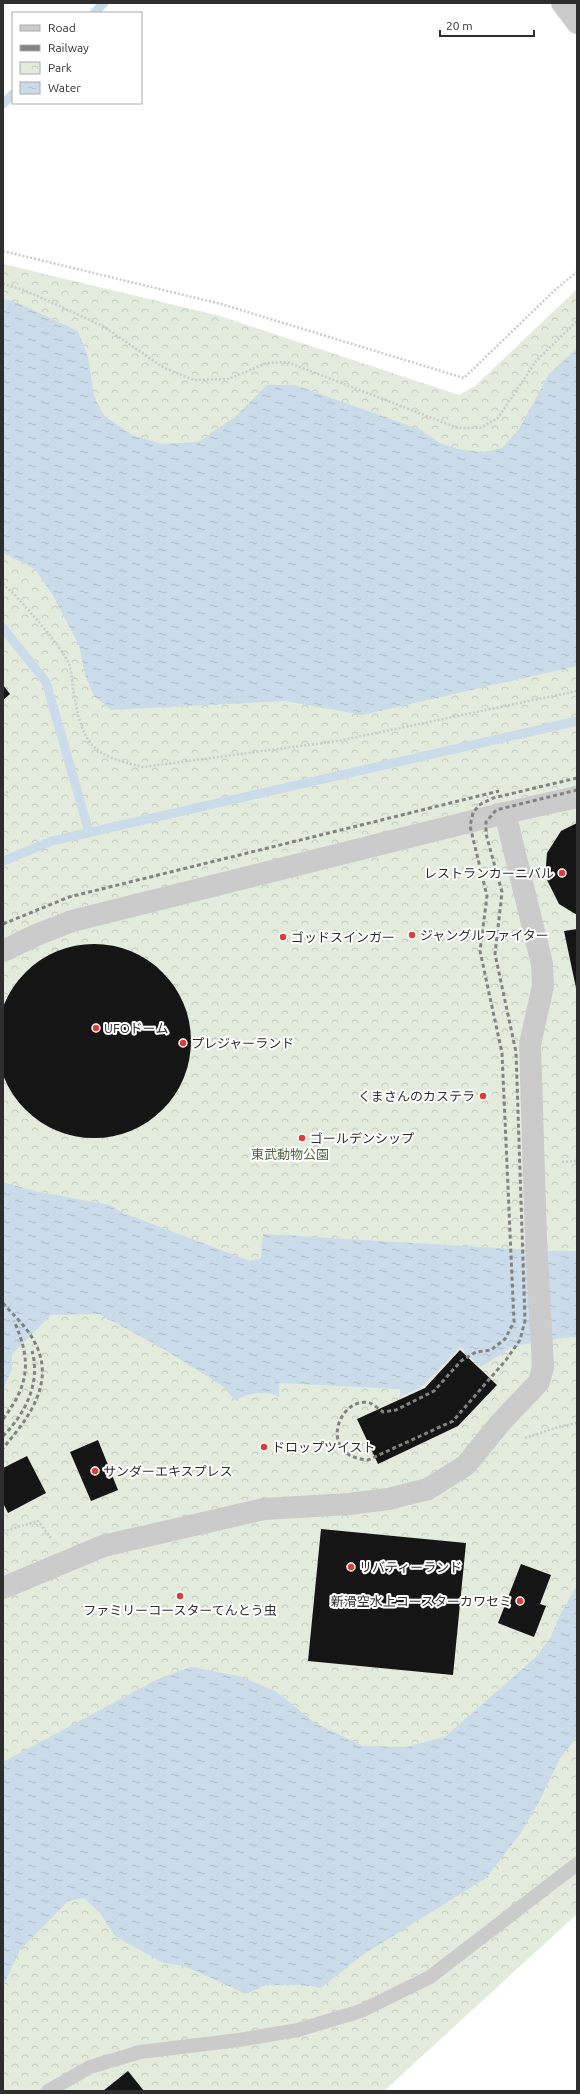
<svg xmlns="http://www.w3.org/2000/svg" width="580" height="2094" font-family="Ubuntu,'Noto Sans JP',sans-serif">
	<defs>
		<pattern id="park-crowns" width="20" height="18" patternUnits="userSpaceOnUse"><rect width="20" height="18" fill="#e3ebdd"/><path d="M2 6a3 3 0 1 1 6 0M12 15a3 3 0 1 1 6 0" fill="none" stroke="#c3cabe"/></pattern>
		<pattern id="water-ripples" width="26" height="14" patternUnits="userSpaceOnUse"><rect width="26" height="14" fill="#cadbea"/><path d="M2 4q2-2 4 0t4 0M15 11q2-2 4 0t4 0" fill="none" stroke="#aebcc9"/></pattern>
	</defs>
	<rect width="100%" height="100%" fill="#fff"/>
	<path fill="url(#park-crowns)" d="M 3,264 L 220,316 L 459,395 L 475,386 L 577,289 L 577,1914 L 384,2091 L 3,2091 Z"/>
	<path fill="url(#water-ripples)" d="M 3,299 L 15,302 L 78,331 L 88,357 L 94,396 L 104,416 L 132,435 L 162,444 L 198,442 L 235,417 L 267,385 L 295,385 L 421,430 L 440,443 L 461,450 L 485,452 L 502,448 L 519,429 L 549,374 L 577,348 L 577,666 L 362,715 L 285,701 L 111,710 L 94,696 L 85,675 L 79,645 L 52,594 L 35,569 L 3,553 Z
		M 3,1182 L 34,1191 L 110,1205 L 123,1213 L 250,1261 L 261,1258 L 263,1234 L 549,1251 L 577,1251 L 577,1337 L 569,1337 L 513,1346 L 481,1367 L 460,1347 L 423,1386 L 400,1397 L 400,1389 L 279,1383 L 279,1396 C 261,1390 252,1393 235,1400 L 224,1387 L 162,1348 L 99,1314 L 51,1315 L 12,1354 L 12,1369 L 3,1390 Z
		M 577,1585 L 577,1736 L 559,1760 L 539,1802 L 520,1834 L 486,1878 L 361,1956 L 321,1988 L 303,1985 L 266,1985 L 246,1994 L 187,1967 L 161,1962 L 115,1936 L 100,1913 L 84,1898 L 68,1901 L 20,1950 L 3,1986 L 3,1762 L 158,1679 L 191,1667 L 239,1676 L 277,1692 L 315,1723 L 363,1746 L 406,1747 L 445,1737 L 538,1655 L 551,1637 L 561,1613 Z"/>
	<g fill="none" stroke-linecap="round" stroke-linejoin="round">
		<path stroke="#cadbea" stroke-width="9" d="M 94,13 L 104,3
			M 3,104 L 13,94
			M 3,628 L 46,682 L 89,832
			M 3,861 L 52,841 L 577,721"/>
	</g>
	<path fill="#151515" d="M 3,685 L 10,694 L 3,700 Z
		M 577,823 L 577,915 L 559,904 L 547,880 L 546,865 L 547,853 L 561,831 Z
		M 577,929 L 577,988 L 576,988 L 564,931 Z
		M-3 1041a97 97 0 1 1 194 0a97 97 0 1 1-194 0Z
		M 460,1350 L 497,1385 L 458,1426 L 378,1464 L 357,1419 L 425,1388 Z
		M 98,1440 L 118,1490 L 91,1501 L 70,1452 Z
		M 27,1456 L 46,1493 L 8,1513 L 3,1503 L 3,1468 Z
		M 321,1529 L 466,1543 L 453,1675 L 308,1661 Z
		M 521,1564 L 551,1575 L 540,1604 L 546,1606 L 534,1637 L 498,1623 Z
		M 128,2071 L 144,2091 L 103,2091 Z"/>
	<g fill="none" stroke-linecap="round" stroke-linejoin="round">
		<path stroke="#cbcbcb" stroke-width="2.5" stroke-dasharray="2 2" stroke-linecap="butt" d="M 3,251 L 221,304 L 464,378 L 557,288 L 577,272
			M 3,284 L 24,290 L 103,326 L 164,368 L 194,380 L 228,379 L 267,363 L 287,362 L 458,428 L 480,428 L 498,418 L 536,361 L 577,321
			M 3,584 C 17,595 63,648 69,664 C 72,672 72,684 74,694 C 83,746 92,755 143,767 L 338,741 L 577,691
			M 3,795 L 10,790
			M 562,1162 L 577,1161
			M 525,1438 L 558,1427 L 577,1423
			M 3,1530 L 5,1531 L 38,1521 L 51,1538"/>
		<path stroke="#cbcbcb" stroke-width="14" d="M 48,2091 L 90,2067 L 140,2052 L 239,2040 L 298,2030 L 361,2011 L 430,1977 L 577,1864"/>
		<path stroke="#cbcbcb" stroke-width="22" d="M 562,3 L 577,23
			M 3,951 L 34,936 L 72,921 L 505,813 L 577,797
			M 3,1588 L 103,1546 L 264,1509 L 349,1504 L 388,1499 L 428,1489 L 466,1465 L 501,1422 L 539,1382 L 543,1367 L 536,1240 L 530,1044 L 543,986 L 542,964 L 505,813"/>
		<path stroke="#838383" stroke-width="3" stroke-dasharray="4 3" stroke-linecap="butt" d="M 577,778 L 493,798 L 479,805 L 473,813 L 470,826 L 487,896 L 480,951 L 502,1053 L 514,1322 L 505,1339 L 491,1350 L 476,1352 L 461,1361 L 434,1391 L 396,1410 L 383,1412 C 379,1409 374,1405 370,1403 C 339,1395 316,1456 368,1460 L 453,1421 L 506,1360 L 520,1340 L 525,1321 L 516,1052 L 495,954 L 502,892 L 486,834 L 486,822 L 496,810 L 577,790
			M 3,924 L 69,897 L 499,791
			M 3,1303 C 13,1315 27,1327 34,1341 C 57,1382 28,1419 3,1448
			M 3,1419 C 29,1385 32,1361 14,1321
			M 3,1436 C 25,1414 41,1383 32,1351"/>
	</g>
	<g fill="#dc3c3a" stroke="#fff" stroke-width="1.5">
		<circle cx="562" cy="873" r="4"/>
		<circle cx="412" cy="935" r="4"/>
		<circle cx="283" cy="937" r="4"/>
		<circle cx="96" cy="1028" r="4"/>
		<circle cx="183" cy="1043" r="4"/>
		<circle cx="483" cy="1096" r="4"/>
		<circle cx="302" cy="1138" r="4"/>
		<circle cx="264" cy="1447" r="4"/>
		<circle cx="95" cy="1471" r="4"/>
		<circle cx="351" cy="1567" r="4"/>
		<circle cx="180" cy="1596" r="4"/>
		<circle cx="520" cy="1601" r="4"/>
	</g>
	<g text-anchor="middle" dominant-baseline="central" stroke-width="4" stroke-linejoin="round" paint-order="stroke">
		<g font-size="13" fill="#2e2e2e" stroke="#fff" text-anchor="start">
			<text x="554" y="873" text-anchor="end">レストランカーニバル</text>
			<text x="420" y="935">ジャングルファイター</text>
			<text x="291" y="937">ゴッドスインガー</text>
			<text x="104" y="1028">UFOドーム</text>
			<text x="191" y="1043">プレジャーランド</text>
			<text x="475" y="1096" text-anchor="end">くまさんのカステラ</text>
			<text x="310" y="1138">ゴールデンシップ</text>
			<text x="272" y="1447">ドロップツイスト</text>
			<text x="103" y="1471">サンダーエキスプレス</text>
			<text x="359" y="1567">リバティーランド</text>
			<text x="512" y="1601" text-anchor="end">新滑空水上コースターカワセミ</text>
			<text x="180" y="1610" text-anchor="middle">ファミリーコースターてんとう虫</text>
		</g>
		<g font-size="13" fill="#4e683e" stroke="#fff">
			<text x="290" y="1154">東武動物公園</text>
		</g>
	</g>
	<rect width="580" height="2094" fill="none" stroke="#2e2e2e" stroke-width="8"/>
	<rect x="12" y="12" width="130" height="92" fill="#ffffff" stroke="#ababab"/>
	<rect x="20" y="25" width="20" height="6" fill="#cbcbcb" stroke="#ababab"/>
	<text x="48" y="32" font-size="12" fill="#2e2e2e">Road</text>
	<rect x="20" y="45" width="20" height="6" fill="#838383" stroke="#ababab"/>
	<text x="48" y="52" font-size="12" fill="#2e2e2e">Railway</text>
	<rect x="20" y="62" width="20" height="12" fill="url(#park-crowns)" stroke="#ababab"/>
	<text x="48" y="72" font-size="12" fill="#2e2e2e">Park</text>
	<rect x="20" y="82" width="20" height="12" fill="url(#water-ripples)" stroke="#ababab"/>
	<text x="48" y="92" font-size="12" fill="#2e2e2e">Water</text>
	<path d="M440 30v6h94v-6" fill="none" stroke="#2e2e2e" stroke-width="2"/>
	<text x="446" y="30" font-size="12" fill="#2e2e2e" stroke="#ffffff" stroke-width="3" paint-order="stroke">20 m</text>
</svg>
